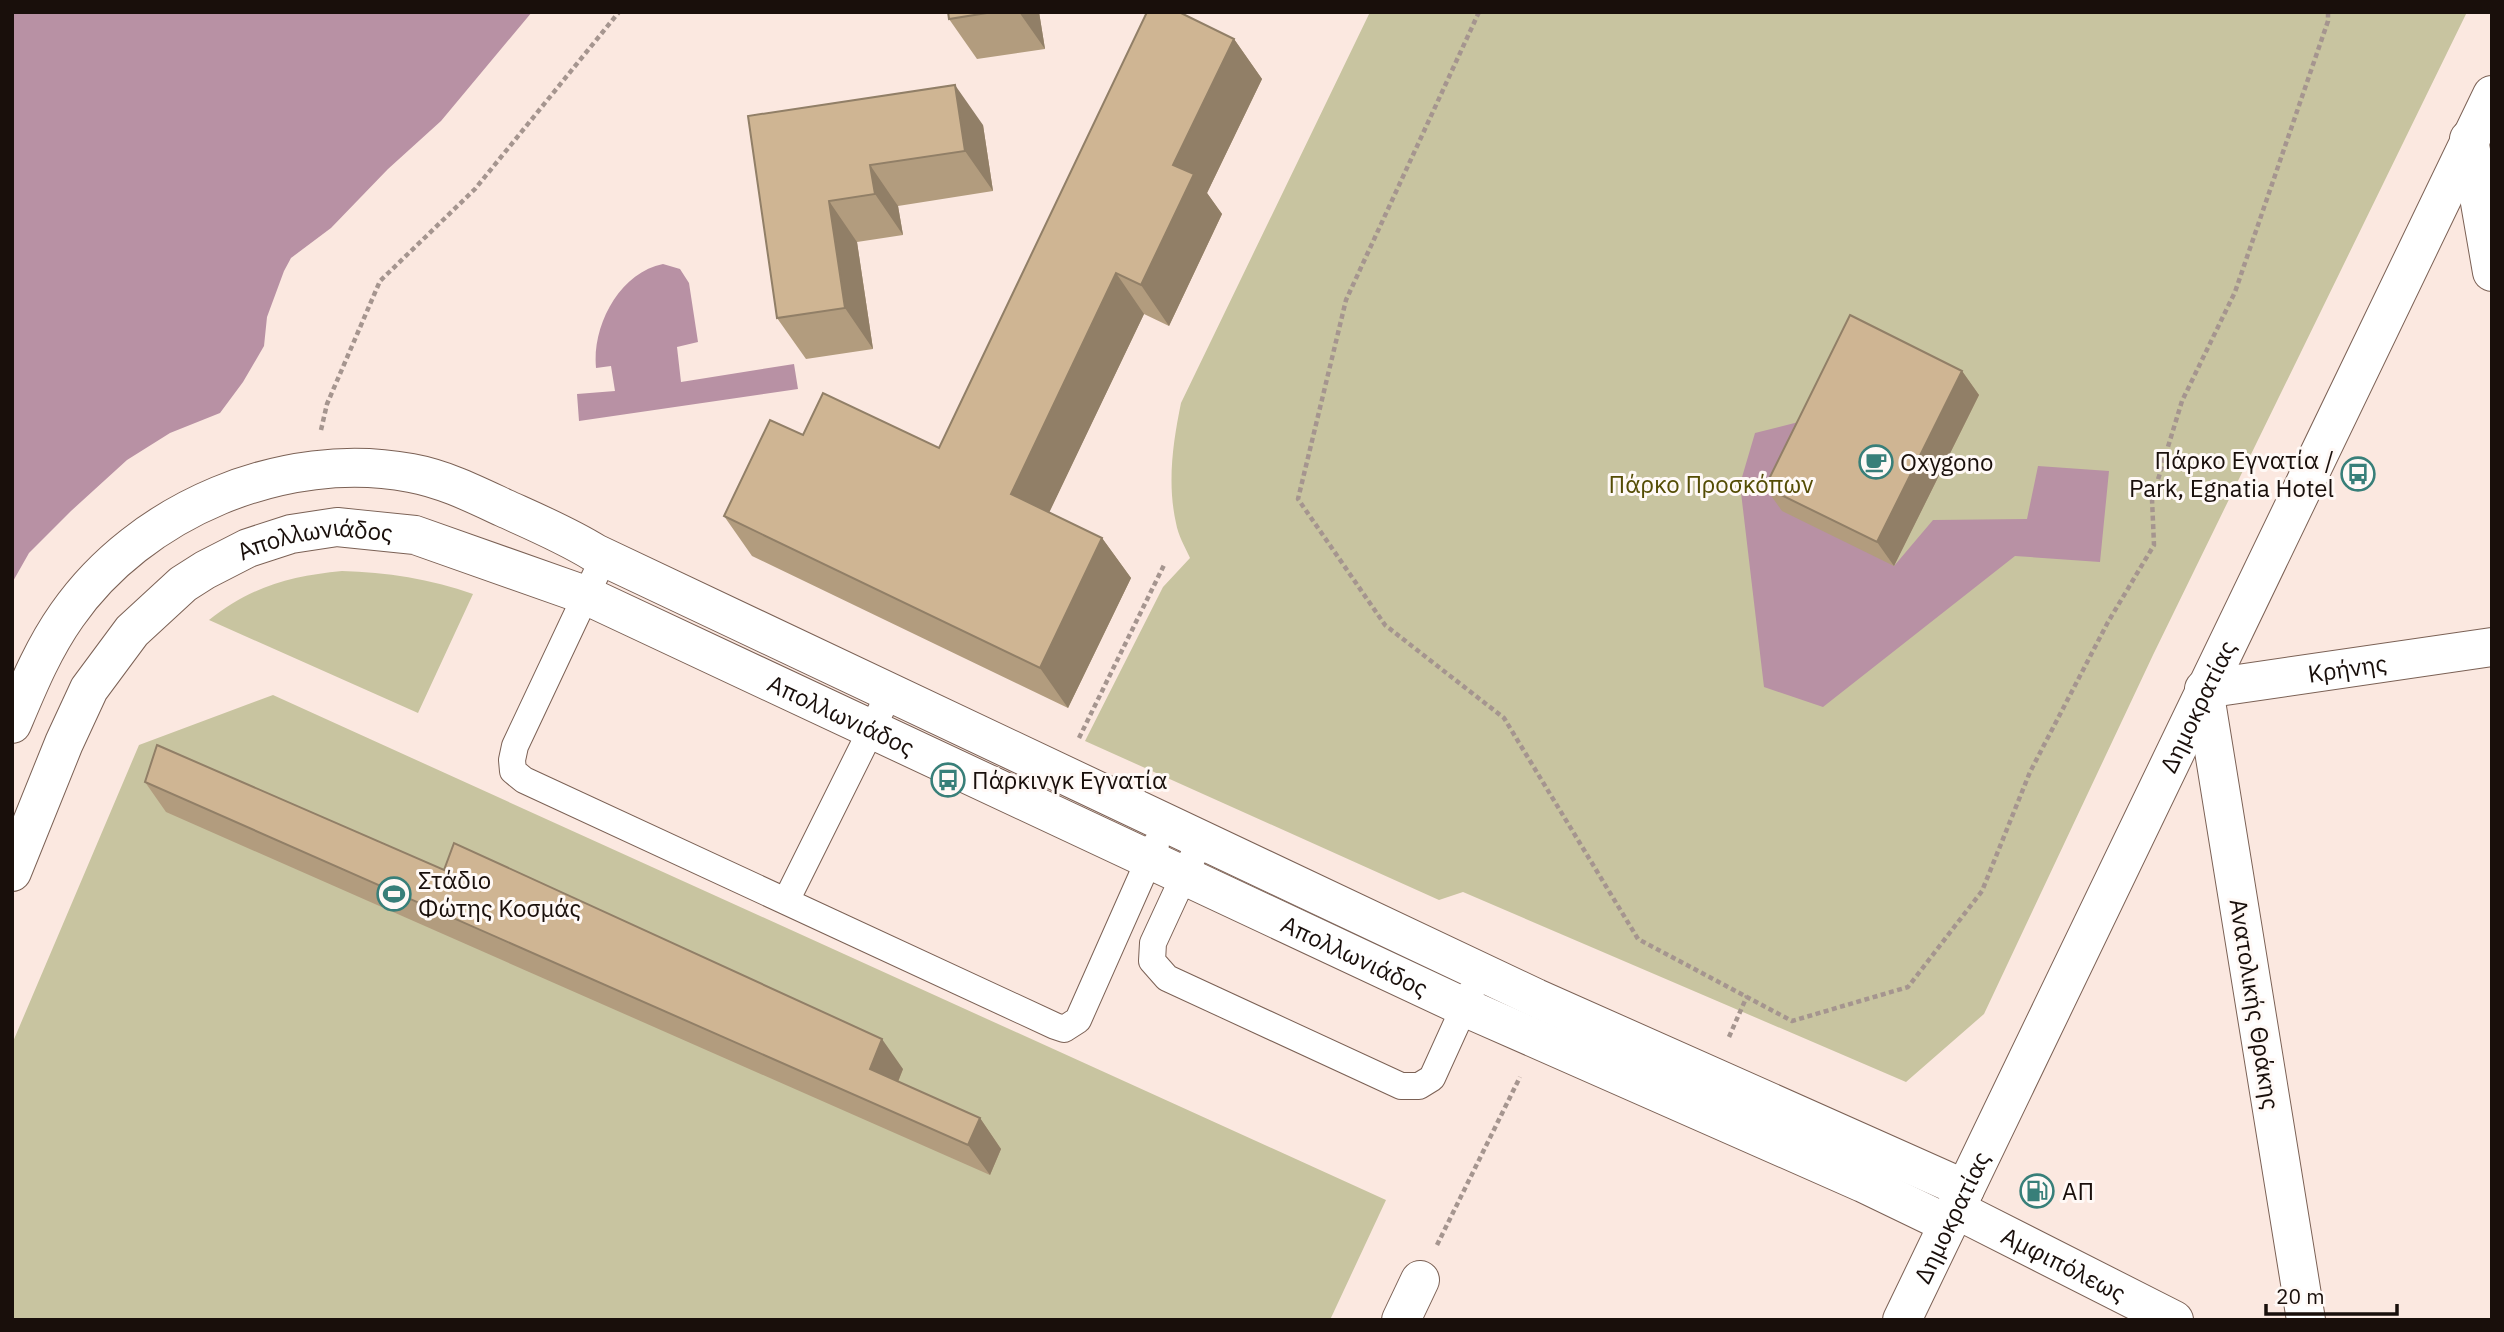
<svg xmlns="http://www.w3.org/2000/svg" width="2504" height="1332" font-family="'IBM Plex Sans',sans-serif">
	<rect width="100%" height="100%" fill="#fbe8e0"/>
	<path fill="#c8c4a0" d="M 1370,12 L 2467,12 L 2153,655 L 1984,1014 L 1906,1082 L 1463,892 L 1439,900 L 1085,741 L 1163,587 L 1190,558 C 1185,547 1178,535 1176,523 C 1167,483 1173,442 1181,403 Z
		M 342,571 C 386,572 431,579 473,594 L 418,713 L 209,620 C 250,587 290,576 342,571 Z
		M 273,695 L 1386,1200 L 1330,1320 L 12,1320 L 12,1044 L 139,745 Z"/>
	<path fill="#b891a4" d="M 12,12 L 532,12 L 441,121 L 388,169 L 331,228 L 291,258 L 284,271 L 267,317 L 264,346 L 243,382 L 220,413 L 170,433 L 127,460 L 71,511 L 29,553 L 12,583 Z
		M 663,264 L 680,269 L 689,283 L 698,342 L 677,347 L 681,382 L 794,364 L 798,389 L 579,421 L 577,394 L 615,391 L 611,366 L 596,368 C 592,326 619,273 663,264 Z
		M 1830,414 L 1894,566 L 1933,520 L 2027,519 L 2038,466 L 2109,471 L 2100,562 L 2015,556 L 1823,707 L 1764,687 L 1740,484 L 1755,433 Z"/>
	<g fill="none" stroke-linecap="round" stroke-linejoin="round">
		<defs>
			<path id="lane" d="M 604,557 L 515,746 L 512,760 L 513,771 L 524,780 L 1055,1026 L 1064,1029 L 1078,1020 L 1156,844
				M 1201,839 L 1153,943 L 1152,961 L 1167,978 L 1401,1086 L 1419,1086 L 1432,1078 L 1471,992
				M 786,901 L 890,692"/>
			<g id="street">
				<path d="M 2469,139 L 2492,272"/>
				<path id="s1" d="M 1955,1209 L 2174,1320"/>
				<path d="M 1401,1320 L 1420,1280"/>
				<path id="s2" d="M 2306,1320 L 2204,689 L 2492,647"/>
			</g>
			<g id="secondary">
				<path d="M 12,724 C 28,686 43,649 67,615 C 140,510 284,449 411,473 C 444,479 474,494 504,508 C 535,522 566,535 595,553 L 1536,998 L 1965,1189"/>
				<path id="s3" d="M 12,872 L 64,743 L 89,689 L 132,631 L 183,584 L 205,570 L 248,548 L 291,534 L 337,527 L 415,535 L 585,595 L 1464,1007 L 1863,1183 L 1948,1224"/>
			</g>
			<g id="primary">
				<path id="s4" d="M 1902,1320 L 2492,95"/>
			</g>
		</defs>
		<use href="#lane" stroke="#7b6155" stroke-width="28"/>
		<use href="#street" stroke="#7b6155" stroke-width="40"/>
		<use href="#secondary" stroke="#7b6155" stroke-width="40"/>
		<use href="#primary" stroke="#7b6155" stroke-width="40"/>
		<path stroke="#a5958f" stroke-width="4.5" stroke-dasharray="5 3.5" stroke-linecap="butt" d="M 1479,12 L 1346,300 L 1298,499 L 1385,625 L 1504,718 L 1638,939 L 1792,1021 L 1908,987 L 1982,891 L 2030,772 L 2108,622 L 2154,545 L 2152,499 L 2182,401 L 2235,292 L 2328,21 L 2328,12
			M 321,430 L 327,404 L 380,281 L 475,189 L 619,12
			M 1079,738 L 1165,563
			M 1729,1037 L 1747,996
			M 1437,1245 L 1520,1077"/>
		<use href="#lane" stroke="#fff" stroke-width="26"/>
		<use href="#street" stroke="#fff" stroke-width="38"/>
		<use href="#secondary" stroke="#fff" stroke-width="38"/>
		<use href="#primary" stroke="#fff" stroke-width="38"/>
	</g>
	<path fill="#b29c7e" d="M 948,12 L 1039,12 L 1045,49 L 977,59 L 949,19 Z
		M 1234,39 L 1262,79 L 1207,193 L 1222,214 L 1169,326 L 1144,314 L 1049,512 L 1102,538 L 1131,578 L 1068,708 L 752,556 L 724,516 L 803,435 L 939,448 Z
		M 748,116 L 983,125 L 993,191 L 898,206 L 903,235 L 857,242 L 873,349 L 806,359 L 777,318 Z
		M 1962,371 L 1979,395 L 1894,566 L 1782,511 L 1765,487 Z
		M 145,782 L 903,1069 L 898,1082 L 980,1118 L 1001,1149 L 990,1175 L 166,812 Z"/>
	<path fill="#917f67" d="M 1019,12 L 1039,12 L 1045,49 Z
		M 1234,39 L 1262,79 L 1207,193 L 1222,214 L 1169,326 L 1141,285 L 1173,165 Z
		M 955,85 L 983,125 L 993,191 L 965,151 Z
		M 870,165 L 898,206 L 903,235 L 875,194 Z
		M 829,201 L 857,242 L 873,349 L 845,308 Z
		M 1116,273 L 1144,314 L 1039,534 L 1011,494 Z
		M 1962,371 L 1979,395 L 1894,566 L 1877,542 Z
		M 1102,538 L 1131,578 L 1068,708 L 1040,668 Z
		M 882,1039 L 903,1069 L 891,1099 L 870,1069 Z
		M 980,1118 L 1001,1149 L 990,1175 L 968,1145 Z"/>
	<path fill="#cfb593" stroke="#917f67" stroke-width="2" d="M 948,12 L 993,12 L 949,19 Z
		M 1147,12 L 1179,12 L 1234,39 L 1173,165 L 1194,174 L 1141,285 L 1116,273 L 1011,494 L 1102,538 L 1040,668 L 724,516 L 770,420 L 803,435 L 823,393 L 939,448 Z
		M 955,85 L 965,151 L 870,165 L 875,194 L 829,201 L 845,308 L 777,318 L 748,116 Z
		M 1850,315 L 1962,371 L 1877,542 L 1765,487 Z
		M 157,745 L 444,870 L 454,843 L 882,1039 L 870,1069 L 980,1118 L 968,1145 L 145,782 Z"/>
	<defs>
		<symbol id="cafe-ring" viewBox="-11 -11 22 22"><circle r="9.5" fill="#fff9f6" stroke="#387f79" stroke-width="1.5"/><path d="M-5.5-4.5H6V0H3Q3 3.5 0 3.5H-2.5Q-5.5 3.5-5.5 0ZM3-3.2v2h1.7v-2ZM-6 4.5H4V6H-6Z" fill="#387f79"/></symbol>
		<symbol id="bus-ring" viewBox="-11 -11 22 22"><circle r="9.5" fill="#fff9f6" stroke="#387f79" stroke-width="1.5"/><path d="M-5-6H5V4H4V6H2V4H-2V6H-4V4H-5ZM-3.5-4V0h7V-4ZM-3.5 1.2v1.5H-2V1.2ZM2 1.2v1.5H3.5V1.2Z" fill="#387f79"/></symbol>
		<symbol id="stadium-ring" viewBox="-11 -11 22 22"><circle r="9.5" fill="#fff9f6" stroke="#387f79" stroke-width="1.5"/><path d="M0-5a6.5 5 0 1 0 0 10a6.5 5 0 1 0 0-10ZM-3.5-1.8h7v3.6h-7Z" fill="#387f79"/></symbol>
		<symbol id="fuel-ring" viewBox="-11 -11 22 22"><circle r="9.5" fill="#fff9f6" stroke="#387f79" stroke-width="1.5"/><path d="M-5.5-6h7V0h2V4h1.3V-2.5L3-4.5l.8-.8L6-3V5H2.5V1h-1V6h-7ZM-4.2-4.7v3.2H.2V-4.7Z" fill="#387f79"/></symbol>
	</defs>
	<g fill-rule="evenodd">
		<use href="#cafe-ring" x="1857" y="443" width="38" height="38"/>
		<use href="#bus-ring" x="2339" y="455" width="38" height="38"/>
		<use href="#bus-ring" x="929" y="761" width="38" height="38"/>
		<use href="#stadium-ring" x="375" y="875" width="38" height="38"/>
		<use href="#fuel-ring" x="2018" y="1172" width="38" height="38"/>
	</g>
	<g text-anchor="middle" dominant-baseline="central" stroke-width="6" stroke-linejoin="round" paint-order="stroke">
		<g font-size="24" fill="#190f0b" stroke="#fff9f6" text-anchor="start">
			<text x="2334" y="460" text-anchor="end">Πάρκο Εγνατία /<tspan x="2334" dy="28">Park, Egnatia Hotel</tspan></text>
			<text x="1900" y="462">Oxygono</text>
			<text x="972" y="780">Πάρκινγκ Εγνατία</text>
			<text x="418" y="880">Στάδιο<tspan x="418" dy="28">Φώτης Κοσμάς</tspan></text>
			<text x="2062" y="1191">ΑΠ</text>
		</g>
		<g font-size="24" fill="#544c04" stroke="#fff9f6">
			<text x="1711" y="484">Πάρκο Προσκόπων</text>
		</g>
		<g font-size="24" fill="#190f0b" stroke="#fff9f6">
			<text stroke="none"><textPath href="#s3" startOffset="483">Απολλωνιάδος</textPath></text>
			<text stroke="none"><textPath href="#s2" startOffset="784">Κρήνης</textPath></text>
			<text stroke="none"><textPath href="#s4" startOffset="681">Δημοκρατίας</textPath></text>
			<text stroke="none"><textPath href="#s3" startOffset="1048">Απολλωνιάδος</textPath></text>
			<text stroke="none"><textPath href="#s3" startOffset="1615">Απολλωνιάδος</textPath></text>
			<text transform="translate(2255 1004) rotate(81)">Ανατολικής Θράκης</text>
			<text stroke="none"><textPath href="#s4" startOffset="114">Δημοκρατίας</textPath></text>
			<text stroke="none"><textPath href="#s1" startOffset="122">Αμφιπόλεως</textPath></text>
		</g>
	</g>
	<rect width="2504" height="1332" fill="none" stroke="#190f0b" stroke-width="28"/>
	<path d="M2266 1304v10h131v-10" fill="none" stroke="#190f0b" stroke-width="3.5"/>
	<text x="2276" y="1304" font-size="21" fill="#190f0b" stroke="#fff9f6" stroke-width="5" paint-order="stroke">20 m</text>
</svg>
